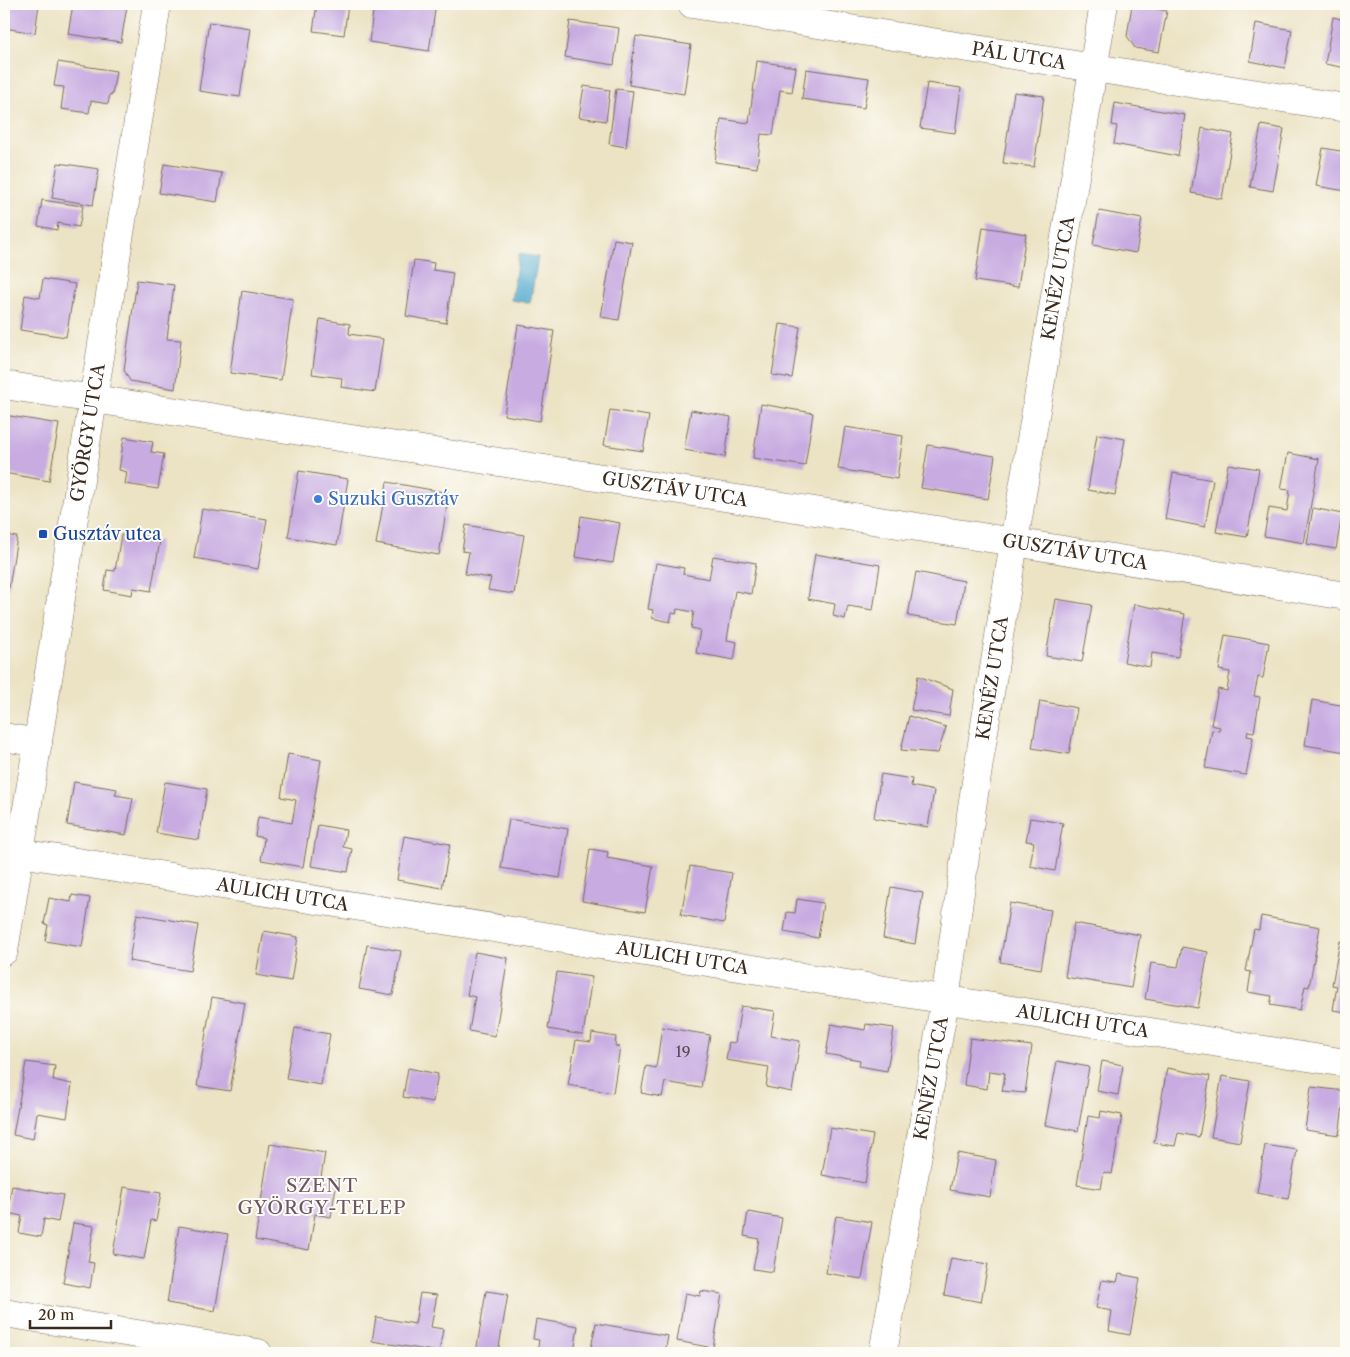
<svg xmlns="http://www.w3.org/2000/svg" width="1350" height="1357" font-family="'Libre Caslon Text',serif">
	<rect width="100%" height="100%" fill="#fdfcf7"/>
	<filter id="ink" filterUnits="userSpaceOnUse"><feTurbulence type="fractalNoise" baseFrequency=".02" numOctaves="2"/><feDisplacementMap in="SourceGraphic" scale="10" xChannelSelector="R" yChannelSelector="G"/><feConvolveMatrix kernelMatrix="1 2 1 2 8 2 1 2 1" color-interpolation-filters="sRGB"/></filter>
	<filter id="wash" filterUnits="userSpaceOnUse"><feTurbulence type="fractalNoise" baseFrequency=".0096" numOctaves="4" result="noise"/><feDisplacementMap in="SourceGraphic" scale="20" xChannelSelector="R" yChannelSelector="G"/><feGaussianBlur stdDeviation="1.12" result="paint"/><feColorMatrix in="noise" values="0 0 0 0 0 0 0 0 0 0 0 0 0 0 0 0 0 1.4 0 .05"/><feComposite in="paint" operator="in"/></filter>
	<g filter="url(#wash)">
		<rect width="100%" height="100%" fill="#ece3c4"/>
		<path fill="#52abcf" stroke="#466a76" d="M 519,254 L 538,257 L 530,303 L 511,300 Z"/>
		<g id="blocks">
			<path fill="#c7abe1" d="M 4,4 L 39,4 L 35,33 L 4,28 Z
				M 73,4 L 116,4 L 127,6 L 121,42 L 68,34 Z
				M 317,4 L 348,4 L 344,35 L 313,31 Z
				M 374,4 L 436,4 L 429,51 L 369,42 Z
				M 1132,5 L 1167,11 L 1159,52 L 1135,48 L 1127,36 Z
				M 1333,17 L 1346,20 L 1346,68 L 1325,64 Z
				M 570,21 L 619,28 L 614,65 L 565,57 Z
				M 209,22 L 250,28 L 240,97 L 199,91 Z
				M 1256,23 L 1292,30 L 1285,68 L 1250,61 Z
				M 636,36 L 691,45 L 684,94 L 629,85 Z
				M 757,61 L 796,67 L 792,92 L 780,90 L 773,135 L 761,134 L 757,168 L 715,162 L 721,119 L 749,123 Z
				M 58,62 L 116,71 L 112,95 L 110,94 L 108,104 L 91,101 L 89,113 L 61,109 L 64,87 L 54,86 Z
				M 806,69 L 869,78 L 864,108 L 802,99 Z
				M 927,83 L 961,88 L 955,133 L 920,128 Z
				M 584,86 L 610,90 L 606,121 L 579,117 Z
				M 616,89 L 633,91 L 626,147 L 609,144 Z
				M 1014,92 L 1044,96 L 1034,167 L 1003,163 Z
				M 1115,103 L 1185,115 L 1178,156 L 1114,144 L 1117,126 L 1112,125 Z
				M 1261,125 L 1284,129 L 1273,191 L 1250,187 Z
				M 1202,128 L 1233,134 L 1222,199 L 1191,193 Z
				M 1323,148 L 1346,152 L 1346,191 L 1316,186 Z
				M 58,163 L 99,169 L 93,205 L 52,198 Z
				M 164,164 L 222,173 L 217,202 L 159,193 Z
				M 42,200 L 83,206 L 79,227 L 58,223 L 57,230 L 38,226 Z
				M 1099,211 L 1142,219 L 1136,253 L 1093,245 Z
				M 983,227 L 1026,234 L 1018,287 L 975,281 Z
				M 614,239 L 632,242 L 619,320 L 601,317 Z
				M 414,260 L 434,263 L 433,270 L 453,273 L 446,323 L 406,316 Z
				M 43,279 L 75,284 L 66,337 L 20,330 L 25,295 L 40,298 Z
				M 137,280 L 174,285 L 167,339 L 181,340 L 175,389 L 130,381 L 124,370 Z
				M 242,291 L 293,299 L 281,380 L 230,373 Z
				M 320,319 L 350,324 L 349,334 L 383,339 L 375,392 L 341,387 L 342,378 L 312,374 Z
				M 780,324 L 800,327 L 792,378 L 772,375 Z
				M 518,325 L 554,331 L 540,421 L 504,415 Z
				M 761,404 L 813,413 L 805,466 L 753,458 Z
				M 610,410 L 649,416 L 643,451 L 604,445 Z
				M 691,410 L 731,417 L 725,457 L 684,450 Z
				M 4,415 L 59,424 L 49,481 L 4,473 Z
				M 845,427 L 903,436 L 897,479 L 838,469 Z
				M 1097,434 L 1125,439 L 1115,495 L 1088,490 Z
				M 124,437 L 153,442 L 151,452 L 164,454 L 158,489 L 125,484 L 127,472 L 119,470 Z
				M 928,445 L 995,456 L 988,499 L 921,488 Z
				M 1288,453 L 1319,459 L 1304,543 L 1264,536 L 1269,508 L 1287,511 L 1290,490 L 1281,489 Z
				M 1228,464 L 1259,469 L 1247,537 L 1216,532 Z
				M 299,471 L 348,479 L 337,545 L 288,537 Z
				M 1173,473 L 1213,480 L 1205,527 L 1165,519 Z
				M 387,482 L 449,493 L 439,555 L 376,544 Z
				M 1313,508 L 1342,514 L 1336,549 L 1307,544 Z
				M 202,509 L 267,519 L 258,569 L 194,558 Z
				M 581,516 L 620,523 L 613,563 L 575,557 Z
				M 466,525 L 524,535 L 514,594 L 488,590 L 491,578 L 465,574 L 469,552 L 462,551 Z
				M 4,535 L 17,537 L 9,588 L 4,587 Z
				M 121,535 L 160,541 L 151,591 L 133,588 L 132,595 L 104,590 L 107,570 L 115,571 Z
				M 815,554 L 880,565 L 873,610 L 848,606 L 845,619 L 833,616 L 835,604 L 808,599 Z
				M 713,556 L 756,563 L 751,594 L 735,591 L 727,640 L 737,642 L 734,660 L 696,653 L 700,630 L 691,628 L 694,612 L 677,609 L 676,614 L 672,613 L 670,622 L 652,618 L 653,610 L 648,609 L 656,563 L 684,568 L 683,574 L 709,579 Z
				M 916,572 L 964,581 L 957,624 L 908,616 Z
				M 1056,599 L 1092,605 L 1082,662 L 1046,656 Z
				M 1134,604 L 1185,614 L 1178,657 L 1152,653 L 1150,667 L 1124,662 Z
				M 1225,635 L 1269,643 L 1263,678 L 1258,677 L 1254,696 L 1260,697 L 1254,732 L 1248,731 L 1247,736 L 1253,737 L 1246,775 L 1205,768 L 1212,730 L 1219,731 L 1220,727 L 1211,725 L 1218,689 L 1227,691 L 1230,672 L 1219,670 Z
				M 918,676 L 953,689 L 949,716 L 911,710 Z
				M 1312,700 L 1346,706 L 1345,752 L 1305,745 Z
				M 1040,701 L 1077,708 L 1069,754 L 1032,748 Z
				M 909,716 L 946,727 L 938,753 L 901,750 Z
				M 288,754 L 321,760 L 303,867 L 261,860 L 264,838 L 255,836 L 258,817 L 292,823 L 296,800 L 281,797 Z
				M 881,774 L 912,779 L 911,786 L 934,791 L 928,827 L 874,818 Z
				M 74,782 L 117,789 L 115,795 L 133,798 L 126,835 L 67,825 Z
				M 165,782 L 207,789 L 199,840 L 156,833 Z
				M 1030,818 L 1063,823 L 1055,871 L 1030,866 L 1034,842 L 1026,841 Z
				M 509,819 L 568,829 L 560,878 L 501,868 Z
				M 318,825 L 346,830 L 343,847 L 352,849 L 348,872 L 311,866 Z
				M 404,836 L 450,844 L 442,888 L 397,880 Z
				M 590,849 L 608,852 L 607,858 L 653,866 L 645,912 L 582,901 Z
				M 690,866 L 732,873 L 724,923 L 681,915 Z
				M 891,887 L 923,893 L 915,944 L 883,938 Z
				M 72,895 L 90,898 L 82,947 L 45,941 L 48,925 L 44,924 L 49,898 L 71,902 Z
				M 797,899 L 823,903 L 818,938 L 784,932 L 787,912 L 795,913 Z
				M 1010,903 L 1051,910 L 1041,969 L 1000,962 Z
				M 137,914 L 198,925 L 190,971 L 129,961 Z
				M 1261,916 L 1320,927 L 1309,987 L 1305,986 L 1300,1010 L 1270,1005 L 1272,996 L 1248,992 L 1251,972 L 1246,971 L 1254,929 L 1259,930 Z
				M 1074,923 L 1140,935 L 1131,988 L 1065,977 Z
				M 264,931 L 298,937 L 291,981 L 256,975 Z
				M 1340,941 L 1346,942 L 1346,1012 L 1333,1010 L 1337,986 L 1332,985 Z
				M 367,945 L 401,951 L 393,995 L 359,989 Z
				M 1182,947 L 1208,952 L 1198,1008 L 1145,999 L 1151,963 L 1178,967 Z
				M 475,952 L 508,958 L 495,1036 L 469,1031 L 475,997 L 467,995 Z
				M 557,972 L 592,977 L 583,1035 L 548,1029 Z
				M 212,997 L 245,1003 L 230,1091 L 197,1086 Z
				M 741,1006 L 775,1011 L 771,1036 L 800,1041 L 792,1092 L 766,1087 L 769,1067 L 726,1060 L 729,1042 L 735,1043 Z
				M 831,1024 L 865,1030 L 866,1024 L 894,1028 L 887,1071 L 859,1066 L 860,1060 L 826,1054 Z
				M 662,1027 L 710,1035 L 701,1088 L 665,1082 L 662,1097 L 641,1093 L 646,1066 L 656,1068 Z
				M 295,1028 L 330,1034 L 321,1085 L 286,1079 Z
				M 592,1033 L 616,1037 L 615,1046 L 620,1047 L 613,1093 L 568,1085 L 576,1040 L 591,1042 Z
				M 970,1038 L 1032,1046 L 1025,1093 L 1002,1091 L 1005,1073 L 989,1071 L 987,1089 L 964,1085 Z
				M 1057,1061 L 1089,1067 L 1078,1131 L 1045,1125 Z
				M 1102,1061 L 1123,1065 L 1118,1095 L 1097,1091 Z
				M 26,1062 L 55,1066 L 53,1080 L 72,1084 L 67,1118 L 37,1113 L 33,1139 L 13,1135 Z
				M 408,1068 L 438,1074 L 433,1102 L 403,1097 Z
				M 1167,1068 L 1210,1076 L 1199,1137 L 1178,1133 L 1175,1146 L 1154,1143 Z
				M 1222,1076 L 1250,1081 L 1240,1142 L 1211,1137 Z
				M 1311,1087 L 1345,1091 L 1339,1135 L 1305,1130 Z
				M 1101,1111 L 1122,1115 L 1112,1174 L 1104,1172 L 1101,1189 L 1077,1185 L 1088,1116 L 1100,1118 Z
				M 830,1128 L 873,1135 L 865,1183 L 822,1175 Z
				M 270,1144 L 325,1153 L 321,1177 L 337,1180 L 331,1217 L 315,1214 L 309,1250 L 255,1240 Z
				M 1265,1145 L 1297,1150 L 1288,1199 L 1257,1193 Z
				M 957,1153 L 996,1160 L 990,1197 L 950,1190 Z
				M 12,1186 L 63,1195 L 58,1222 L 44,1219 L 41,1237 L 19,1233 L 22,1216 L 7,1213 Z
				M 124,1187 L 161,1193 L 156,1221 L 151,1220 L 144,1259 L 113,1254 Z
				M 748,1212 L 782,1218 L 773,1272 L 753,1269 L 759,1239 L 744,1236 Z
				M 836,1216 L 872,1222 L 862,1279 L 826,1273 Z
				M 73,1223 L 94,1226 L 88,1262 L 94,1263 L 90,1288 L 63,1283 Z
				M 179,1226 L 228,1234 L 215,1311 L 167,1303 Z
				M 951,1258 L 988,1264 L 981,1302 L 944,1295 Z
				M 1119,1274 L 1140,1278 L 1130,1335 L 1109,1331 L 1112,1311 L 1096,1308 L 1102,1280 L 1117,1282 Z
				M 486,1291 L 508,1294 L 498,1353 L 476,1353 Z
				M 701,1291 L 722,1294 L 713,1348 L 677,1341 L 685,1293 L 700,1296 Z
				M 420,1293 L 437,1295 L 431,1327 L 443,1329 L 439,1352 L 372,1341 L 376,1317 L 415,1324 Z
				M 536,1319 L 578,1326 L 574,1353 L 537,1353 L 539,1340 L 533,1339 Z
				M 596,1323 L 668,1336 L 665,1353 L 590,1353 Z"/>
		</g>
	</g>
	<g filter="url(#ink)">
		<use href="#blocks" fill-opacity="0" stroke="#796b58" stroke-width="1"/>
		<g fill="none" stroke-linecap="round" stroke-linejoin="round">
			<defs>
				<g id="minor">
					<path id="s1" d="M 692,4 L 1346,108"/>
					<path id="s2" d="M 4,385 L 1014,542 L 1346,596"/>
					<path d="M 4,737 L 38,743"/>
					<path id="s3" d="M 20,853 L 1346,1063"/>
					<path id="s4" d="M 4,951 L 157,4"/>
					<path d="M 4,1313 L 258,1353"/>
					<path id="s5" d="M 883,1353 L 945,1000 L 972,807 L 1014,542 L 1104,4"/>
				</g>
			</defs>
			<use href="#minor" stroke="#796b58" stroke-width="29"/>
			<use href="#minor" stroke="#fff" stroke-width="28"/>
		</g>
	</g>
	<circle fill="#3f7fe0" stroke="#fdfcf7" stroke-width="2" cx="318" cy="499" r="5"/>
	<rect fill="#1a4fb4" stroke="#fdfcf7" stroke-width="2" x="38" y="529" width="10" height="10" rx="2.5"/>
	<g text-anchor="middle" dominant-baseline="central" stroke-width="4" stroke-linejoin="round" paint-order="stroke">
		<g font-size="15" fill="#5e4a4f">
			<text x="683" y="1051">19</text>
		</g>
		<g font-size="18" fill="#3b2a1e" stroke="#fdfcf7">
			<text stroke="none"><textPath href="#s1" startOffset="331">PÁL UTCA</textPath></text>
			<text stroke="none"><textPath href="#s5" startOffset="1089">KENÉZ UTCA</textPath></text>
			<text stroke="none"><textPath href="#s4" startOffset="525">GYÖRGY UTCA</textPath></text>
			<text stroke="none"><textPath href="#s2" startOffset="679">GUSZTÁV UTCA</textPath></text>
			<text stroke="none"><textPath href="#s2" startOffset="1084">GUSZTÁV UTCA</textPath></text>
			<text stroke="none"><textPath href="#s5" startOffset="684">KENÉZ UTCA</textPath></text>
			<text stroke="none"><textPath href="#s3" startOffset="266">AULICH UTCA</textPath></text>
			<text stroke="none"><textPath href="#s3" startOffset="671">AULICH UTCA</textPath></text>
			<text stroke="none"><textPath href="#s3" startOffset="1076">AULICH UTCA</textPath></text>
			<text stroke="none"><textPath href="#s5" startOffset="279">KENÉZ UTCA</textPath></text>
		</g>
		<g font-size="18" fill="#366cbe" stroke="#fdfcf7" text-anchor="start">
			<text x="328" y="499">Suzuki Gusztáv</text>
		</g>
		<g font-size="18" fill="#164399" stroke="#fdfcf7" text-anchor="start">
			<text x="53" y="534">Gusztáv utca</text>
		</g>
		<g font-size="19" letter-spacing="1" fill="#6c5762" stroke="#fdfcf7">
			<text x="322" y="1185">SZENT<tspan x="322" dy="22">GYÖRGY-TELEP</tspan></text>
		</g>
	</g>
	<rect width="1350" height="1357" fill="none" stroke="#fdfcf7" stroke-width="20"/>
	<path d="M30 1320v8h81v-8" fill="none" stroke="#3b2a1e" stroke-width="2.5"/>
	<text x="38" y="1320" font-size="15" fill="#3b2a1e" stroke="#fdfcf7" stroke-width="4" paint-order="stroke">20 m</text>
</svg>
